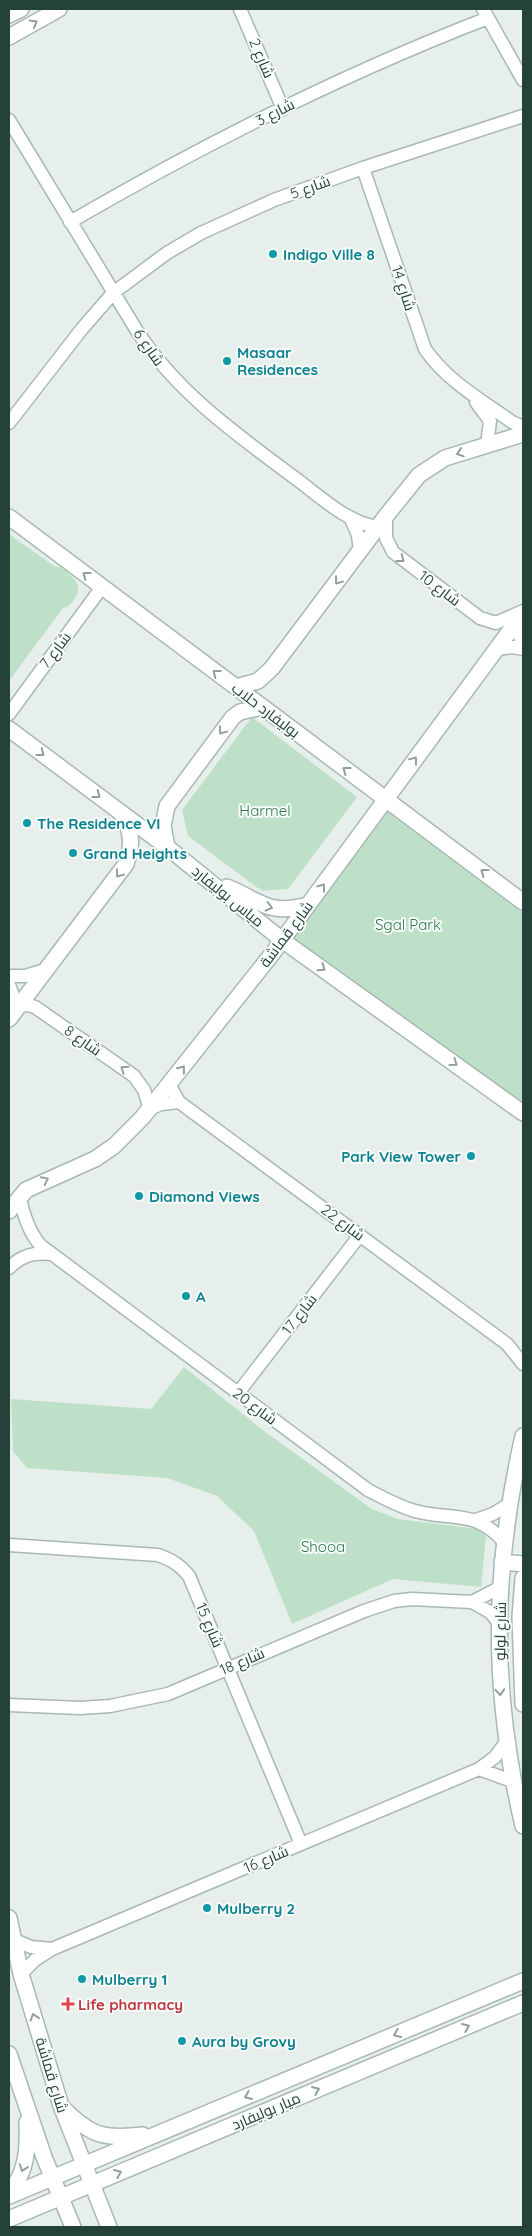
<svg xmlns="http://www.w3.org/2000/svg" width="532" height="2236" font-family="Quicksand,Cairo,sans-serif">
	<rect width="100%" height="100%" fill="#e6efeb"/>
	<path fill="#bfe0c8" d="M 9,534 L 54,566 C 62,567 65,570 71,576 C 84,587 77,597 68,607 L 63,608 L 9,681 Z
		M 252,717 L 357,797 L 288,889 L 262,891 L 188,836 L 182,810 Z
		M 387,806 L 523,913 L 523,1105 L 292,938 Z
		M 184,1367 L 264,1431 L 372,1509 L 398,1519 L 478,1529 L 486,1536 L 481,1587 L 393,1579 L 292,1624 L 254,1531 L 217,1496 L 167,1478 L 27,1468 L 13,1451 L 11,1399 L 151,1409 Z"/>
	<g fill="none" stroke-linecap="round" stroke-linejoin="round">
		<defs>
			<path id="minor" d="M 240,9 L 283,109
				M 483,9 L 523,80
				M 9,120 L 137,331 C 179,395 239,436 299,481 C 323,499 347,522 377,527
				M 363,168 L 425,349 C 447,381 481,400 512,422 L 523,427
				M 70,222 C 204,144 343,74 488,18
				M 476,402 L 490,421 L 487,445
				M 9,423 L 81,330 L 113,293 L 167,253 L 201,233 L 274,200 L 363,168 L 523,116
				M 386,516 L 386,538 L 393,552 L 480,618 L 496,623 L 523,611
				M 351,519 L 358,535 L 360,551
				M 516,622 L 517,630 L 523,644
				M 497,649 L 513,647 L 523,649
				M 9,714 L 102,587
				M 9,976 L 25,976 L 45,970
				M 9,985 L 17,1006 L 28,1005 L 35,1007 L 134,1076 L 144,1090 L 150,1109 L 161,1104 L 179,1102
				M 170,1086 L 179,1102 L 507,1344 L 523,1364
				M 19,1196 C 24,1215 28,1230 40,1245 L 368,1490 C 383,1498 398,1506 415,1511 C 452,1521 476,1509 504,1542
				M 9,1268 C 22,1255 34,1252 52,1254
				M 238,1393 L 360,1235
				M 476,1520 L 493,1514 L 509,1504
				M 9,1545 L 158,1555 C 172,1560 180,1565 189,1576 L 301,1844
				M 472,1602 L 501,1587
				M 9,1705 L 80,1708 L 110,1706 L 168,1694 L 364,1611 L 394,1601 L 412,1599 L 472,1602 L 490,1612 L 499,1623
				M 479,1769 L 512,1781
				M 12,1939 L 31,1947 L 52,1949
				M 21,1974 L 35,1960 L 52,1949 L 479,1769 L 495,1757 L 506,1742"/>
			<path id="tertiary" d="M 9,15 L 21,9
				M 9,37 L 59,9
				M 9,517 L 523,902
				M 236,687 L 258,681 L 272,668 L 386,516 L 419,475 L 445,458 L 523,434
				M 9,729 L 167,847 L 282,940 L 523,1113
				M 167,847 L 163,826 L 167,806 L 233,717 L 240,712 L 262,707
				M 227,887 C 261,901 268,916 308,905
				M 9,1019 L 126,864 C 133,845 132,832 122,815
				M 9,1211 L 26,1190 L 95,1159 L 114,1146 L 142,1118 L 272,954 L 523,613
				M 523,1436 C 492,1573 491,1689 523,1826
				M 502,1562 L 523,1564
				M 523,1578 L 520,1617 L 523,1704
				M 9,1918 L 21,1974 L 61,2106 L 109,2227
				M 9,2054 L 44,2157 L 73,2227
				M 65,2110 C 92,2137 106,2139 143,2135
				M 9,2193 C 27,2172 28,2149 27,2122
				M 9,2196 L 523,1981
				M 9,2219 L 523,2003"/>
		</defs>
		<use href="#minor" stroke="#a8b8b2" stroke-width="15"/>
		<use href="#tertiary" stroke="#a8b8b2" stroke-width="18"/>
		<use href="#minor" stroke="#fff" stroke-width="12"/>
		<use href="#tertiary" stroke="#fff" stroke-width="15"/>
	</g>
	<defs><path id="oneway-chevron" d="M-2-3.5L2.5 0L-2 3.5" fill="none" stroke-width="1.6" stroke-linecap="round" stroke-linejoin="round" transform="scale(1.25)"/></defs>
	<g stroke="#92a09c">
		<use href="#oneway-chevron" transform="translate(34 23) rotate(-30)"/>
		<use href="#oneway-chevron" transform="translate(460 453) rotate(162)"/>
		<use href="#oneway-chevron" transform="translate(401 559) rotate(38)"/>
		<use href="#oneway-chevron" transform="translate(86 575) rotate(-143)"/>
		<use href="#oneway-chevron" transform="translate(338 581) rotate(127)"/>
		<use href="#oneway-chevron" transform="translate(216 673) rotate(-143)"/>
		<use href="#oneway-chevron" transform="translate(222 731) rotate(127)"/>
		<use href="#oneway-chevron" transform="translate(41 753) rotate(37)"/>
		<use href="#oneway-chevron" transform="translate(414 760) rotate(-53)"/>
		<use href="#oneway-chevron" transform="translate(346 770) rotate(-143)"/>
		<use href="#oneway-chevron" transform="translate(97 795) rotate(37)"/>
		<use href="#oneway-chevron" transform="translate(484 872) rotate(-143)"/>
		<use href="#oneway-chevron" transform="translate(119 874) rotate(127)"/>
		<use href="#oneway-chevron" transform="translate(322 887) rotate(-53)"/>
		<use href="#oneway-chevron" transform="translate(269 907) rotate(14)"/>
		<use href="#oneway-chevron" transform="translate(322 968) rotate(35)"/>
		<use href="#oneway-chevron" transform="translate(454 1063) rotate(36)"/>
		<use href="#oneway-chevron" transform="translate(124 1069) rotate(-145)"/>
		<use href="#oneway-chevron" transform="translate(182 1069) rotate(-52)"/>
		<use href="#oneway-chevron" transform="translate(45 1180) rotate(-26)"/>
		<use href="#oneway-chevron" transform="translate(500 1692) rotate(86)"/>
		<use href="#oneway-chevron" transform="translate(34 2017) rotate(-107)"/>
		<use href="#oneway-chevron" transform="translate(466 2027) rotate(-23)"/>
		<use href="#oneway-chevron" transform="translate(397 2034) rotate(157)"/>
		<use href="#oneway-chevron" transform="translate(316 2090) rotate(-23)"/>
		<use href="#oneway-chevron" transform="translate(248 2096) rotate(157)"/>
		<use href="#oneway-chevron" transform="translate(23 2168) rotate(110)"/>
		<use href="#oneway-chevron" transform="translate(118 2173) rotate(-23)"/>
	</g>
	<g fill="#0f9aa8" stroke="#f7fbf9" stroke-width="2">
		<circle cx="273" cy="254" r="5"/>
		<circle cx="227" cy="361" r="5"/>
		<circle cx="27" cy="823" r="5"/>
		<circle cx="73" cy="853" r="5"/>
		<circle cx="471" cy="1156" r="5"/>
		<circle cx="139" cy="1196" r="5"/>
		<circle cx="186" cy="1296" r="5"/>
		<circle cx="207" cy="1908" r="5"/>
		<circle cx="82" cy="1979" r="5"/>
		<circle cx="182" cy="2041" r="5"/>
	</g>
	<path fill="#e0444e" stroke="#f7fbf9" stroke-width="2" d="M65.5 1996.5h5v5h5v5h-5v5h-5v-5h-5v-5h5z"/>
	<g text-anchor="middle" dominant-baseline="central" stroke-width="4" stroke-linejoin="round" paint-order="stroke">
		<g font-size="15" fill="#24423a" stroke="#f7fbf9">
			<text transform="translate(262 58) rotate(67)">شارع 2</text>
			<text transform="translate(275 112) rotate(-27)">شارع 3</text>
			<text transform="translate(310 187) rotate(-20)">شارع 5</text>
			<text transform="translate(404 288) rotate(72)">شارع 14</text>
			<text transform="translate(149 347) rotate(55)">شارع 6</text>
			<text transform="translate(440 588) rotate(37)">شارع 10</text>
			<text transform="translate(55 650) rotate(-53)">شارع 7</text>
			<text transform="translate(266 710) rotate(37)">بوليفارد حلاب</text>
			<text transform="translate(228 896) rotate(39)">مياس بوليفارد</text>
			<text transform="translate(286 934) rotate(-53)">شارع قماشة</text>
			<text transform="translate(83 1040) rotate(35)">شارع 8</text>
			<text transform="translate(343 1222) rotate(37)">شارع 22</text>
			<text transform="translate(299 1314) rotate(-52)">شارع 17</text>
			<text transform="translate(255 1406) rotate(37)">شارع 20</text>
			<text transform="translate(210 1625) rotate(67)">شارع 15</text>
			<text transform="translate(500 1631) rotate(-89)">شارع لولو</text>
			<text transform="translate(242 1661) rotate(-23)">شارع 18</text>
			<text transform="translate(266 1859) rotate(-23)">شارع 16</text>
			<text transform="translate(52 2075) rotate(73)">شارع قماشة</text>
			<text transform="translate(266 2111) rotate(-23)">ميار بوليفارد</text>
		</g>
		<g font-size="15" font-weight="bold" fill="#0d838f" stroke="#f7fbf9" text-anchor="start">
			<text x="283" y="254">Indigo Ville 8</text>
			<text x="237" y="352">Masaar<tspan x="237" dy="17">Residences</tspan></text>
			<text x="37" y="823">The Residence VI</text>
			<text x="83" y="853">Grand Heights</text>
			<text x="461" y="1156" text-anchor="end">Park View Tower</text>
			<text x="149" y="1196">Diamond Views</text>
			<text x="196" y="1296">A</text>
			<text x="217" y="1908">Mulberry 2</text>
			<text x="92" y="1979">Mulberry 1</text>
			<text x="192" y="2041">Aura by Grovy</text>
		</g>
		<g font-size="15" fill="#2d7a4b" stroke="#f7fbf9">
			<text x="265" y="810">Harmel</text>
			<text x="408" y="924">Sgal Park</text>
			<text x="323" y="1546">Shooa</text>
		</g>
		<g font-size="15" font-weight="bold" fill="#be3a42" stroke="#f7fbf9" text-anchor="start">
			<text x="78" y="2004">Life pharmacy</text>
		</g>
	</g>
	<rect width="532" height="2236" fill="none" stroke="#24423a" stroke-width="20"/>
</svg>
